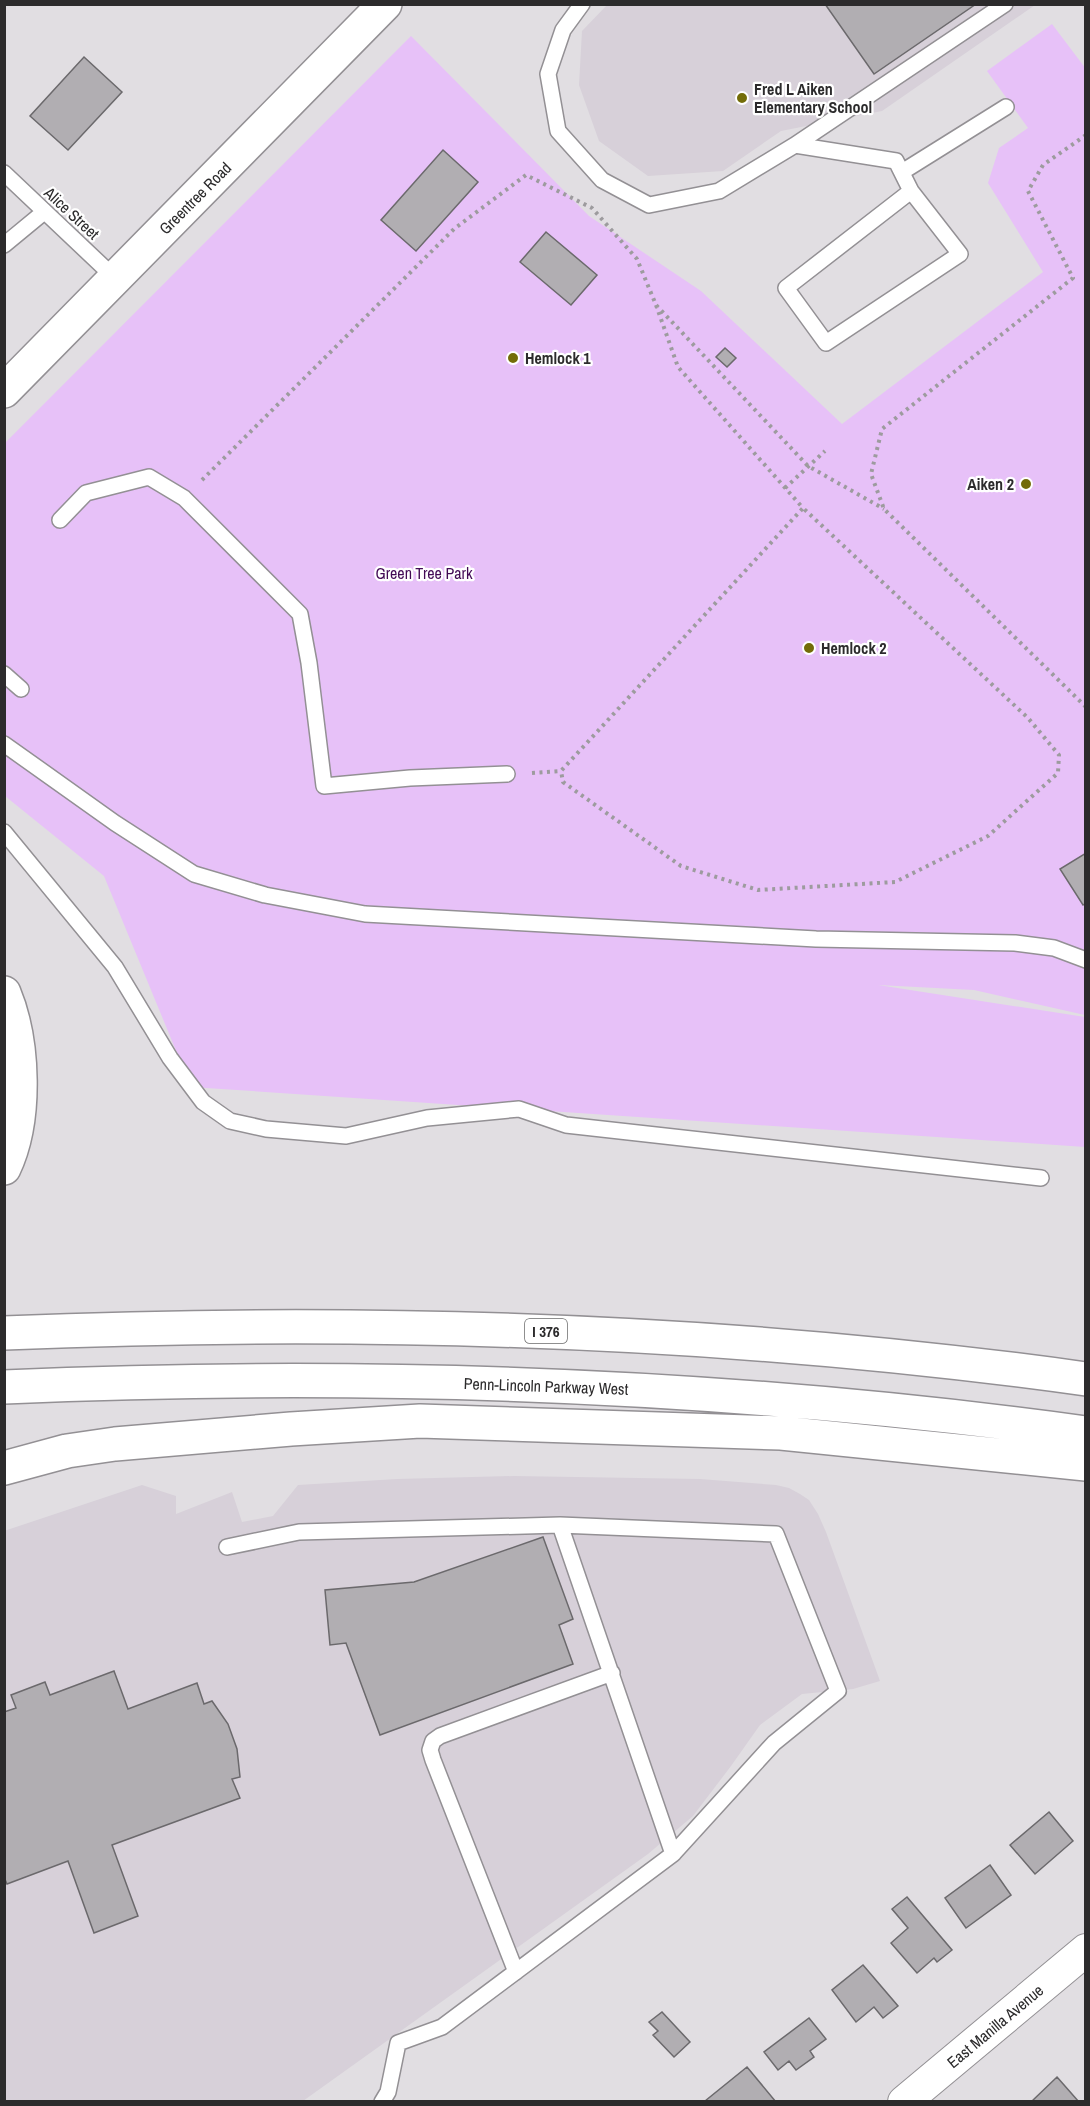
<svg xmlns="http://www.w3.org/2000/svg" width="1090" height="2106" font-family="'Archivo Narrow',sans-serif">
	<rect width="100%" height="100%" fill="#e1dee2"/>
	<path fill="#d7d0d9" d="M 607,5 L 1035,5 L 882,111 L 781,131 L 723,171 L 648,176 L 599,141 L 579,85 L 582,31 Z
		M 514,1476 L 700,1479 L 776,1485 L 789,1488 L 800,1494 L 809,1500 L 818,1514 L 826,1532 L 880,1681 L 853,1689 L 802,1694 L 760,1725 L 731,1766 L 693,1816 L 648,1854 L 303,2101 L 5,2101 L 4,1531 L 142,1485 L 176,1496 L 176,1514 L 232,1492 L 242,1522 L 273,1516 L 298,1485 L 397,1479 Z"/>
	<path fill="#e7c1f8" d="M 1052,24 L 1086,69 L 1085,1015 L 974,990 L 878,985 L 1085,1017 L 1085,1147 L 191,1087 L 104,876 L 5,796 L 4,444 L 411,36 L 589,216 L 701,291 L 842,424 L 1043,272 L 988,183 L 999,148 L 1028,128 L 987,71 Z"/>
	<path fill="#b1aeb2" stroke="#6b696c" stroke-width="1.5" d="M 825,4 L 976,4 L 874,74 Z
		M 84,57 L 122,92 L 68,150 L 30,116 Z
		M 443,150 L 478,182 L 416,251 L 381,220 Z
		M 546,232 L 597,275 L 571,305 L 520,262 Z
		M 725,348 L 736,358 L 727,367 L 716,357 Z
		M 1086,853 L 1086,903 L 1083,905 L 1060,869 Z
		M 543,1537 L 573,1619 L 559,1625 L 573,1664 L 380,1735 L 346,1643 L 330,1645 L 325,1590 L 414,1582 Z
		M 114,1671 L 128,1709 L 197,1683 L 204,1704 L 212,1701 L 228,1724 L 237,1749 L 240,1777 L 232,1779 L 240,1798 L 112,1845 L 138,1916 L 94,1933 L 68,1861 L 7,1884 L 4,1877 L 4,1712 L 16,1708 L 11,1695 L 45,1682 L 50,1695 Z
		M 1049,1812 L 1073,1841 L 1035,1874 L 1010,1845 Z
		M 990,1865 L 1011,1895 L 966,1928 L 945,1898 Z
		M 907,1897 L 952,1950 L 937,1962 L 934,1958 L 917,1973 L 891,1943 L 908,1928 L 892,1909 Z
		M 863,1965 L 898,2006 L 883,2018 L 874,2007 L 856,2022 L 832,1990 Z
		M 662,2012 L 690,2042 L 674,2057 L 653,2035 L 658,2031 L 649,2022 Z
		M 809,2018 L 826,2039 L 810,2051 L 814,2057 L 796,2070 L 789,2061 L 778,2070 L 764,2052 Z
		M 747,2067 L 776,2102 L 706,2102 L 705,2101 Z
		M 1057,2077 L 1079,2102 L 1031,2102 Z"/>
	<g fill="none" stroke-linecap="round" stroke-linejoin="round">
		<defs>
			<path id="lane" d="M 582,4 L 563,30 L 548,74 L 558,131 L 602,180 L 649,205 L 719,191 L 795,145 L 896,161 L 911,191 L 960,254 L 826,343 L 786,288 L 911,191
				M 795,145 L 1005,4
				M 902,172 L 1006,107
				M 4,173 L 115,278
				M 4,245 L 44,212
				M 60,520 L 86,493 L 149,477 L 184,498 L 300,614 L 309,663 L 324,786 L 410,778 L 507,774
				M 4,674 L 21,689
				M 4,744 L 115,823 L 194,874 L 265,895 L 365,914 L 816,939 L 1015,943 L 1054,948 L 1086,960
				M 4,832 L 115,967 L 170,1058 L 203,1102 L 230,1121 L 266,1129 L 346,1136 L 427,1118 L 519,1109 L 566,1125 L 1041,1178
				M 560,1525 L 776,1534 L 838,1691 L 774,1743 L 673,1854
				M 227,1547 L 299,1532 L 560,1525 L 673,1854 L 442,2027 L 398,2043 L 388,2092 L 382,2102
				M 516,1972 L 433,1760 L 430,1750 L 433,1741 L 440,1736 L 612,1673"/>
			<path id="street" d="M 904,2102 L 1086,1950"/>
			<path id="secondary" d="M 4,391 L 385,4"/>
			<path id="highway" d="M 4,993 C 24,1041 27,1120 4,1168
				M 4,1333 C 365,1318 728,1329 1086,1379
				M 4,1387 C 366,1371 727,1384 1086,1433
				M 4,1468 L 67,1451 L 115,1444 L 291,1429 L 420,1421 L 781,1433 L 1086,1464"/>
		</defs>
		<use href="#lane" stroke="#939094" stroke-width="18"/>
		<use href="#street" stroke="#939094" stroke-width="34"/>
		<use href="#secondary" stroke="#939094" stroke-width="36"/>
		<use href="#highway" stroke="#939094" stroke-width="36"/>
		<path stroke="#9d9b9e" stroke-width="4" stroke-dasharray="3 4.5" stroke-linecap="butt" d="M 1086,135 L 1043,165 L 1028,191 L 1073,278 L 882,429 L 871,474 L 884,509 L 1086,707
			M 656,305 L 678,367 L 803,508 L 561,771 L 563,782 L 681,866 L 758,890 L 895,882 L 988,836 L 1058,773 L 1059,755 L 1028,718 L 803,508
			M 202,480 L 454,229 L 526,175 L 592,208 L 637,259 L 656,305 L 808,466 L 884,509
			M 785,488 L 825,451
			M 532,773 L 561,771"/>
		<use href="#lane" stroke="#fff" stroke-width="15"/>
		<use href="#street" stroke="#fff" stroke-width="32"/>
		<use href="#secondary" stroke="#fff" stroke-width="33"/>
		<use href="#highway" stroke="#fff" stroke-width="33"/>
	</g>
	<g fill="#736c08" stroke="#fff" stroke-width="2">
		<circle cx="742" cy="98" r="6"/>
		<circle cx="513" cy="358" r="6"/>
		<circle cx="1026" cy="484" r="6"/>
		<circle cx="809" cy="648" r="6"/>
	</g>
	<g text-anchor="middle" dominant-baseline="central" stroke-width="4.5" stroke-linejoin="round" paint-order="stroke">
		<rect fill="#fff" stroke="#6b6b6b" stroke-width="1.5" x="525" y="1319" width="42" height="24" rx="4.5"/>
		<g font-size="15" font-weight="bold" fill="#2c2b2c">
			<text x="546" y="1331">I 376</text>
		</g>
		<g font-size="16" font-weight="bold" fill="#2c2b2c" stroke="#fff" text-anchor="start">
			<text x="754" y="89">Fred L Aiken<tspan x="754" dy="18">Elementary School</tspan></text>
			<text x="525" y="358">Hemlock 1</text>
			<text x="1014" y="484" text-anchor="end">Aiken 2</text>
			<text x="821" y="648">Hemlock 2</text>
		</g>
		<g font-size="16" fill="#2c2b2c" stroke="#fff">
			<text transform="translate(195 198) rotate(-45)">Greentree Road</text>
			<text transform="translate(72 213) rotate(43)">Alice Street</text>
			<text transform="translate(546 1386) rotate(2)">Penn-Lincoln Parkway West</text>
			<text transform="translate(995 2026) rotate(-40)">East Manilla Avenue</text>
		</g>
		<g font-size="16" fill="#420a55" stroke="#fff">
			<text x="424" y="573">Green Tree Park</text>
		</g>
	</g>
	<rect width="1090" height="2106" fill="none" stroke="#2c2b2c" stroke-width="12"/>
</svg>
